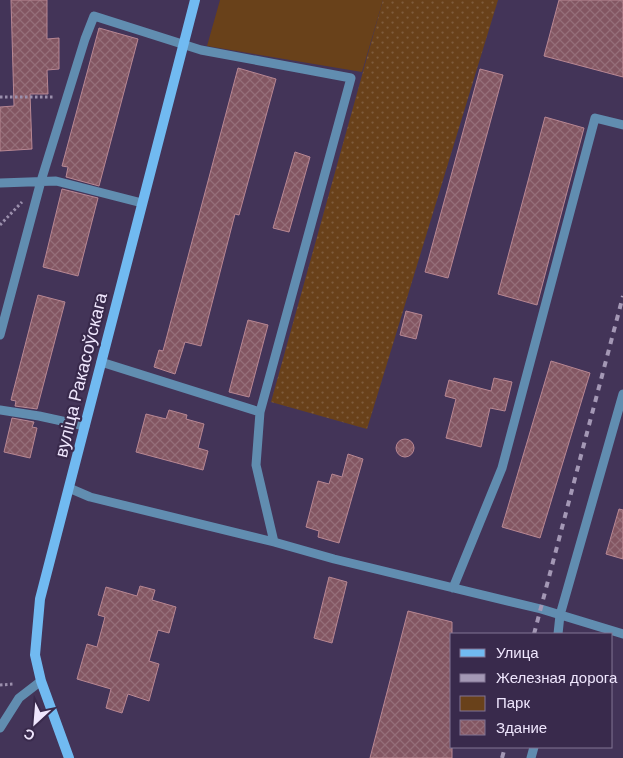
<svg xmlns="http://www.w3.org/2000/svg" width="623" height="758" font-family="Arial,sans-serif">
	<defs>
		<pattern id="garden-dots" width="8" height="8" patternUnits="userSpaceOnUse" patternTransform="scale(1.25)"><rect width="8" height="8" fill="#69411a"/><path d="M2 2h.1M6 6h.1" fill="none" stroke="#7f5c3c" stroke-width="1.8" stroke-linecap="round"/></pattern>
		<pattern id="building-cross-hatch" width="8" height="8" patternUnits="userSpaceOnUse" patternTransform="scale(1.25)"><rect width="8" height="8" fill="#835662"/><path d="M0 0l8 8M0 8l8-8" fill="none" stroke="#956e79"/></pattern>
	</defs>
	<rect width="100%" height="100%" fill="#433458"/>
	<path fill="#69411a" d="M 220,0 L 383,0 L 362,72 L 207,46 Z"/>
	<path fill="url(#garden-dots)" d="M 383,0 L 498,0 L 367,429 L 271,402 Z"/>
	<path fill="url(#building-cross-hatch)" stroke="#b88793" d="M 11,0 L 47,0 L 47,39 L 59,38 L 59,69 L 47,70 L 48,94 L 30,94 L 32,149 L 0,151 L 0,107 L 14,106 Z
		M 559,0 L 623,0 L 623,77 L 544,56 Z
		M 99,28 L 138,39 L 99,186 L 66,177 L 68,167 L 62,166 Z
		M 238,68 L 276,79 L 239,215 L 235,214 L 201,346 L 185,342 L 175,374 L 154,367 L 159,350 L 163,351 Z
		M 480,69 L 503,75 L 448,278 L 425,272 Z
		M 545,117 L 584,128 L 537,305 L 498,294 Z
		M 295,152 L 310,157 L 289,232 L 273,228 Z
		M 62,189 L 98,198 L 78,276 L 43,267 Z
		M 38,295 L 65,302 L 37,409 L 15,406 L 16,401 L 11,400 Z
		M 406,311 L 422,315 L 416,339 L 400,335 Z
		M 248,320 L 268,325 L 249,397 L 229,392 Z
		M 551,361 L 590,373 L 540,538 L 502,527 Z
		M 494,378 L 512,382 L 505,411 L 490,408 L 481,447 L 446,438 L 456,399 L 445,396 L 449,380 L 491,391 Z
		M 169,410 L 187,415 L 186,419 L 204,424 L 198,448 L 208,451 L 203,470 L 136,452 L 146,414 L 166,419 Z
		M 12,418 L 34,422 L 32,427 L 37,428 L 30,458 L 4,452 Z
		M396 448a9 9 0 1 1 18 0a9 9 0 1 1-18 0Z
		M 348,454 L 363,459 L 339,543 L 318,537 L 319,531 L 306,527 L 318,481 L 329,484 L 332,474 L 342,477 Z
		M 619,509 L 623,510 L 623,559 L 606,554 Z
		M 329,577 L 347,582 L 332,643 L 314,638 Z
		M 140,586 L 155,590 L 152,600 L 176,607 L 169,633 L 158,630 L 149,661 L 159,664 L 149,701 L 128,694 L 122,713 L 106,708 L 111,689 L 77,679 L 87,644 L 97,647 L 105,617 L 98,615 L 106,587 L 137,596 Z
		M 408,611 L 452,622 L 452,758 L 370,758 Z"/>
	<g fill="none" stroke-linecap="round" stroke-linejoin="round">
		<path stroke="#9b8fac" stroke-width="3" stroke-dasharray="2.5 2.5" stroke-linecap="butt" d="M 0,97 L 54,97
			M 0,225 L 22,202
			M 0,685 L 14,684"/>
		<path stroke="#618db0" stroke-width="9" d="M 0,183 L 56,181 L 142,203
			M 0,335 L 41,181 L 85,39 L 94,16 L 201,50 L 351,78 L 260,412 L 256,465 L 274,542
			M 101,362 L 260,412
			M 0,410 L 39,416 L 85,426
			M 69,488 L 90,497 L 274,542 L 334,559 L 541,609 L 623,634
			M 453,588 L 502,468 L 595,118 L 623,125
			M 558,634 L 560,615 L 623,394
			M 0,728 L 19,698 L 41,681
			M 531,758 L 534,747"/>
		<path stroke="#71baf1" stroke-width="10" d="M 69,758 L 41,681 L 35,655 L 40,599 L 195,0"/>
		<path stroke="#a498b5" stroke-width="4" stroke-dasharray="6 6" stroke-linecap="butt" d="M 534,634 L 623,296
			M 502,758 L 505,747"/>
	</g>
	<g text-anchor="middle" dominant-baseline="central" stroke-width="4.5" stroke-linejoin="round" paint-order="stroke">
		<g font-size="18" fill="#efe6fd" stroke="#392a4c">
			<text transform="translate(81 375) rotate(-76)">вуліца Ракасоўскага</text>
		</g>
	</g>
	<rect x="450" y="633" width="162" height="115" fill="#392a4c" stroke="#827593"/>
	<rect x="460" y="649" width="25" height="8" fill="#71baf1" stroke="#827593"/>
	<text x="496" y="658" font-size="15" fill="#efe6fd">Улица</text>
	<rect x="460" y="674" width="25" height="8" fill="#a498b5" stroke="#827593"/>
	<text x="496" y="683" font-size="15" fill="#efe6fd">Железная дорога</text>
	<rect x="460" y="696" width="25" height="15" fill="#69411a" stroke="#827593"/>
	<text x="496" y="708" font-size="15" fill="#efe6fd">Парк</text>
	<rect x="460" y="720" width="25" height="15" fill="url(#building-cross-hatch)" stroke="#827593"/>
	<text x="496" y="733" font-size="15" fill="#efe6fd">Здание</text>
	<g transform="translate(35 723) rotate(206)" stroke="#392a4c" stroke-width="4" paint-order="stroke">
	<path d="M0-4L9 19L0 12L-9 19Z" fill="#efe6fd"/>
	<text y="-8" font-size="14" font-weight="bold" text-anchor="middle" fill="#efe6fd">С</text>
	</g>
</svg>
